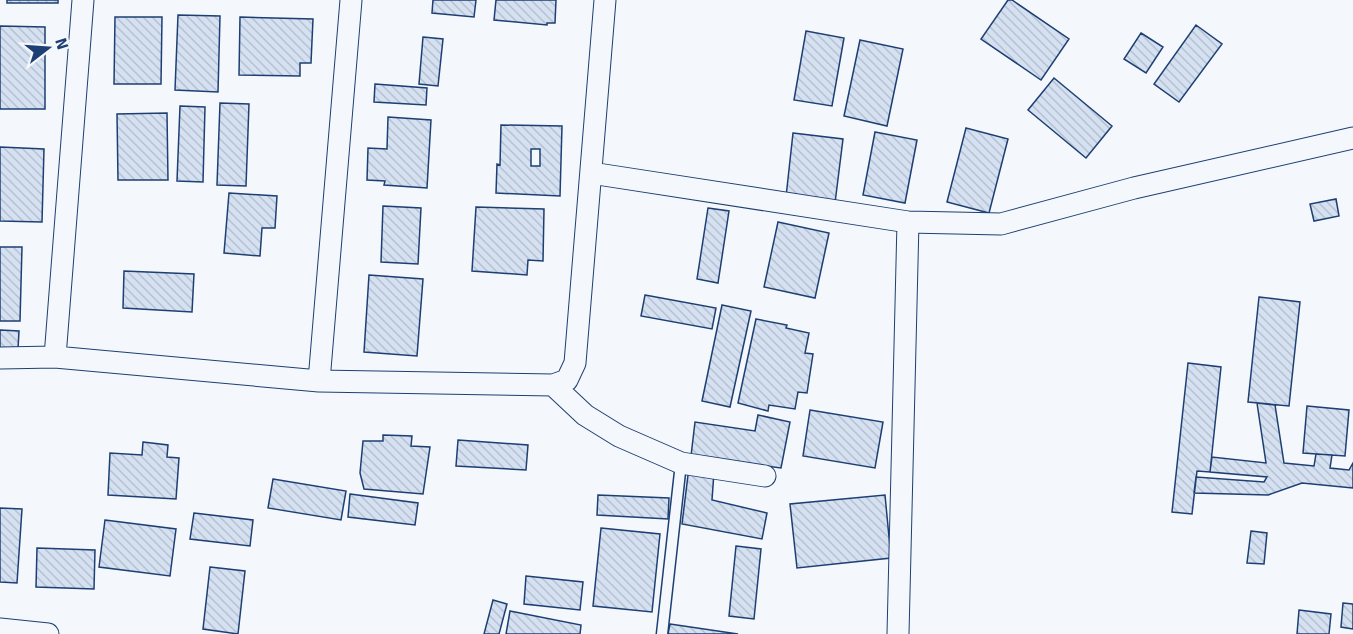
<svg xmlns="http://www.w3.org/2000/svg" width="1353" height="634" font-family="Signika,sans-serif">
	<defs>
		<pattern id="building-back-hatch" width="6" height="6" patternUnits="userSpaceOnUse" patternTransform="scale(1.5)"><rect width="6" height="6" fill="#d5e0f0"/><path d="M-1 5l2 2M0 0l6 6M5-1l2 2" fill="none" stroke="#b6c1d1"/></pattern>
	</defs>
	<rect width="100%" height="100%" fill="#f4f7fb"/>
	<path fill="url(#building-back-hatch)" stroke="#1d3f73" stroke-width="1.5" fill-rule="evenodd" d="M 7,0 L 58,0 L 58,3 L 7,3 Z
		M 433,0 L 476,0 L 474,17 L 432,13 Z
		M 496,0 L 556,0 L 555,23 L 547,23 L 547,25 L 494,20 Z
		M 1008,0 L 1012,0 L 1069,39 L 1041,80 L 981,39 Z
		M 178,15 L 220,16 L 218,92 L 175,90 Z
		M 115,17 L 162,17 L 161,84 L 114,84 Z
		M 240,17 L 313,19 L 311,63 L 300,63 L 300,76 L 239,75 Z
		M 1196,25 L 1222,44 L 1179,102 L 1154,84 Z
		M 0,26 L 45,27 L 45,109 L 0,109 Z
		M 806,31 L 844,38 L 832,106 L 794,100 Z
		M 1141,33 L 1163,47 L 1146,73 L 1124,59 Z
		M 423,37 L 443,39 L 438,86 L 419,84 Z
		M 860,40 L 903,49 L 887,126 L 844,116 Z
		M 1054,78 L 1112,126 L 1086,158 L 1028,110 Z
		M 375,84 L 427,88 L 426,105 L 374,102 Z
		M 220,103 L 249,104 L 246,186 L 217,185 Z
		M 180,106 L 205,107 L 203,182 L 177,181 Z
		M 167,113 L 168,180 L 118,180 L 117,114 Z
		M 388,117 L 431,120 L 427,188 L 384,185 L 385,181 L 367,180 L 368,148 L 387,149 Z
		M 501,125 L 562,126 L 560,196 L 496,193 L 497,164 L 500,165 ZM 531,149 L 540,149 L 540,166 L 531,166 Z
		M 966,128 L 1008,139 L 989,213 L 947,202 Z
		M 875,132 L 917,140 L 905,203 L 863,195 Z
		M 793,133 L 843,139 L 835,203 L 786,197 Z
		M 0,147 L 44,149 L 42,222 L 0,221 Z
		M 229,193 L 277,196 L 275,228 L 262,228 L 260,256 L 224,253 Z
		M 1336,199 L 1339,216 L 1314,221 L 1310,204 Z
		M 383,206 L 421,208 L 418,264 L 381,262 Z
		M 476,207 L 544,209 L 543,261 L 528,260 L 527,275 L 472,271 Z
		M 708,208 L 729,211 L 718,283 L 697,279 Z
		M 778,222 L 829,233 L 815,298 L 764,287 Z
		M 0,247 L 22,247 L 20,321 L 0,321 Z
		M 124,271 L 194,274 L 192,312 L 123,308 Z
		M 369,275 L 423,279 L 417,356 L 364,352 Z
		M 645,295 L 716,308 L 712,329 L 641,316 Z
		M 1259,297 L 1300,302 L 1289,406 L 1248,402 Z
		M 722,305 L 751,311 L 730,407 L 702,401 Z
		M 756,319 L 787,325 L 786,328 L 809,333 L 805,353 L 813,354 L 807,393 L 798,392 L 795,409 L 769,405 L 768,411 L 738,403 Z
		M 0,330 L 19,331 L 18,349 L 0,348 Z
		M 1188,363 L 1221,367 L 1210,472 L 1197,471 L 1192,514 L 1172,512 Z
		M 1257,403 L 1275,405 L 1284,463 L 1314,466 L 1316,454 L 1332,455 L 1330,468 L 1349,470 L 1353,463 L 1353,488 L 1302,483 L 1268,495 L 1194,493 L 1196,477 L 1264,482 L 1267,477 L 1210,472 L 1212,457 L 1266,463 Z
		M 1307,406 L 1349,410 L 1345,456 L 1303,453 Z
		M 810,410 L 883,422 L 875,468 L 803,456 Z
		M 758,415 L 790,422 L 781,468 L 691,456 L 695,422 L 755,431 Z
		M 383,435 L 412,436 L 411,446 L 430,447 L 423,494 L 364,489 L 360,473 L 363,441 L 383,441 Z
		M 458,440 L 528,445 L 526,470 L 456,466 Z
		M 143,442 L 168,445 L 167,457 L 179,458 L 176,499 L 108,495 L 110,453 L 142,455 Z
		M 689,467 L 714,472 L 712,500 L 767,513 L 762,539 L 682,524 Z
		M 273,479 L 346,491 L 341,520 L 268,508 Z
		M 350,494 L 418,503 L 415,525 L 348,517 Z
		M 598,495 L 669,498 L 668,519 L 597,515 Z
		M 885,495 L 891,558 L 797,568 L 790,504 Z
		M 0,508 L 22,509 L 17,583 L 0,582 Z
		M 194,513 L 253,520 L 250,546 L 190,539 Z
		M 105,520 L 176,529 L 170,576 L 99,567 Z
		M 601,528 L 660,534 L 652,612 L 593,606 Z
		M 1251,531 L 1267,533 L 1264,564 L 1247,563 Z
		M 736,546 L 761,549 L 754,619 L 729,616 Z
		M 37,548 L 95,550 L 94,589 L 36,587 Z
		M 210,567 L 245,571 L 238,634 L 203,629 Z
		M 526,576 L 583,582 L 580,610 L 524,604 Z
		M 493,600 L 507,604 L 499,634 L 484,634 Z
		M 1343,603 L 1353,604 L 1353,629 L 1341,627 Z
		M 1299,610 L 1331,614 L 1329,634 L 1297,634 Z
		M 510,611 L 581,625 L 580,634 L 506,634 Z
		M 670,624 L 738,634 L 668,634 Z"/>
	<g fill="none" stroke-linecap="round" stroke-linejoin="round">
		<defs>
			<path id="service" d="M 662,634 L 681,463"/>
			<path id="minor" d="M 591,173 L 908,222 L 1001,224 L 1134,188 L 1353,138
				M 55,357 L 83,0
				M 0,358 L 55,357 L 319,381 L 553,385 L 567,380 L 575,363 L 605,0
				M 319,381 L 351,0
				M 553,385 L 585,415 L 619,436 L 681,463 L 765,476
				M 0,629 L 48,634
				M 898,634 L 908,222"/>
		</defs>
		<use href="#service" stroke="#1d3f73" stroke-width="13"/>
		<use href="#minor" stroke="#1d3f73" stroke-width="23"/>
		<use href="#service" stroke="#f4f7fb" stroke-width="10"/>
		<use href="#minor" stroke="#f4f7fb" stroke-width="21"/>
	</g>
	<g transform="translate(48 48) rotate(73)" stroke="#f4f7fb" stroke-width="4.5" paint-order="stroke">
	<path d="M0-4.5L10 22L0 15L-10 22Z" fill="#1d3f73"/>
	<text y="-9" font-size="16" font-weight="bold" text-anchor="middle" fill="#1d3f73">N</text>
	</g>
</svg>
